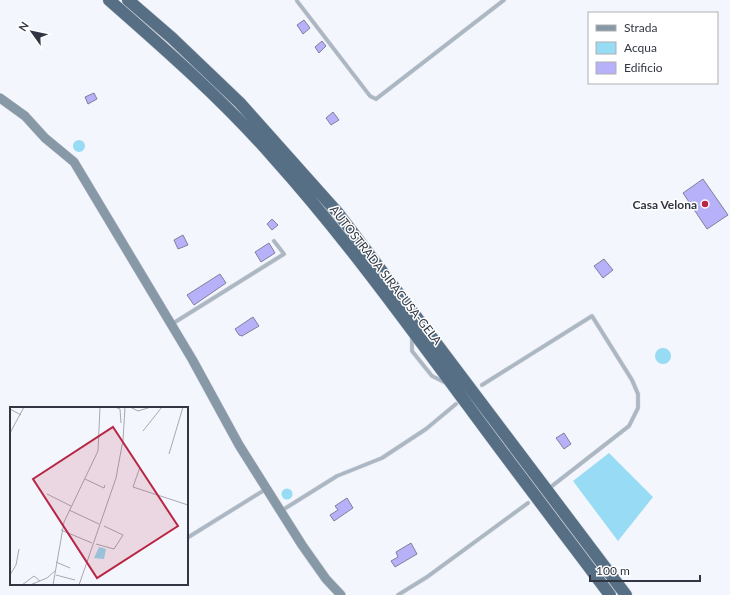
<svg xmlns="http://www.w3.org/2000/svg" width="730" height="595" font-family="Lato,sans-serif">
	<rect width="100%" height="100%" fill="#f4f6fd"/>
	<path fill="#97dbf4" d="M73 146a6 6 0 1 1 12 0a6 6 0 1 1-12 0Z
		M655 356a8 8 0 1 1 16 0a8 8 0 1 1-16 0Z
		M 609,453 L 653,497 L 618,541 L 573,481 Z
		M281.5 494a5.5 5.5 0 1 1 11 0a5.5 5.5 0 1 1-11 0Z"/>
	<path fill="#b7b1f9" stroke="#817f9c" d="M 304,20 L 310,28 L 303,34 L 297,25 Z
		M 322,41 L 326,46 L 319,53 L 315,47 Z
		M 94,93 L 97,99 L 88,104 L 85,97 Z
		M 333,112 L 339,120 L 331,125 L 326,118 Z
		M 703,179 L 728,215 L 707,229 L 683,193 Z
		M 272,219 L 278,225 L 272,230 L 267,224 Z
		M 183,235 L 188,245 L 178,249 L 174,240 Z
		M 269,243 L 275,253 L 261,262 L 255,252 Z
		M 604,259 L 613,270 L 603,278 L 594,266 Z
		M 220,274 L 226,283 L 194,305 L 187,295 Z
		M 253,317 L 259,326 L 242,336 L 239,335 L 235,329 Z
		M 564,433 L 571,444 L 564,449 L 556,438 Z
		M 347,498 L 353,508 L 334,521 L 330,515 L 338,510 L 335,506 Z
		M 411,543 L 417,554 L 395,567 L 391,561 L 398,557 L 396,552 Z"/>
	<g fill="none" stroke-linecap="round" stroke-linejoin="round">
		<defs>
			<path id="lane" d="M 297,1 L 370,96 L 376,99 L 504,0
				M 172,324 L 284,254 L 274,241
				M 412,337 L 412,351 L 432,376 L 446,383
				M 482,385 L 592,316 L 632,380 L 638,394 L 638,408 L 629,426 L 552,486
				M 281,511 L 337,476 L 382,458 L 426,429 L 456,404
				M 187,538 L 266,489
				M 398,595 L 427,577 L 528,503"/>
			<path id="secondary" d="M 0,98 L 25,116 L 45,138 L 74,162 L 192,359 L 239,445 L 302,545 L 326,579 L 341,595"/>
			<path id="highway" d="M 109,0 C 166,50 223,100 273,157 C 344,236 406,322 469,407 C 515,470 563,532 610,595
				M 128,0 L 172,38 L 240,103 L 338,213 L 626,595"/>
		</defs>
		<use href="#lane" stroke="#d1d3db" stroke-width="4.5"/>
		<use href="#secondary" stroke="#d1d3db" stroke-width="10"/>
		<use href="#highway" stroke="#d1d3db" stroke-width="13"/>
		<use href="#lane" stroke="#abb7c2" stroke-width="3.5"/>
		<use href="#secondary" stroke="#8798a7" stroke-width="9"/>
		<use href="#highway" stroke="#566f84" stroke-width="12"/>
	</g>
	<circle fill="#b72645" stroke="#fff" stroke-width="1.5" cx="705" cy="204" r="4"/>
	<g text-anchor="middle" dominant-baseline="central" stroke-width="3" stroke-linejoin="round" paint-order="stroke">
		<g font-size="12" font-weight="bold" fill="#313642" stroke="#fff" text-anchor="end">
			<text x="697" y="204">Casa Velona</text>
		</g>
		<g font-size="12" fill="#313642" stroke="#fff">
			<text transform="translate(386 275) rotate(52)">AUTOSTRADA SIRACUSA-GELA</text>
		</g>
	</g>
	<g transform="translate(10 407)">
		<rect width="178" height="178" fill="#f4f6fd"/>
		<path d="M 89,140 L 96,142 L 94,152 L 84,151 Z" fill="#97dbf4"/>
		<path fill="none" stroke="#a6a9b2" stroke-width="1" d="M 105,0 L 110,2 L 111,16M 120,0 L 128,4 L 141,0M 0,2 L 11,8M 133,24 L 152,0M 0,26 L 14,0M 159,47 L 173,0M 130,60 L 123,80 L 178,98M 75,72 L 94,81 L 95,78M 37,87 L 61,99M 59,103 L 89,117M 51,123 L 82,136M 86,137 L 104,142 L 113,128 L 94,119M 46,155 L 60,161M 0,168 L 6,158 L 9,142M 46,168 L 65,173M 12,178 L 24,169 L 30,174M 20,178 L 37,171 L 46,163M 43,178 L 54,115 L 88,44 L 90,0M 69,178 L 106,71 L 113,33 L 115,0"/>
		<path fill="#b72645" fill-opacity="0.15" stroke="#b72645" stroke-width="2" d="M 103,20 L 168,119 L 87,171 L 23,72 Z"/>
		<rect width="178" height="178" fill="none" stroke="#313642" stroke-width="2"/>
	</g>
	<rect x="588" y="12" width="130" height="72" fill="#ffffff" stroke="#adafb3"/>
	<rect x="596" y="25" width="20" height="6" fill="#8798a7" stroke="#adafb3"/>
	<text x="624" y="32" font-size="12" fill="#313642">Strada</text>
	<rect x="596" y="42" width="20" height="12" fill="#97dbf4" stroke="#adafb3"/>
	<text x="624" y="52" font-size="12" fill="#313642">Acqua</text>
	<rect x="596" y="62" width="20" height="12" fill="#b7b1f9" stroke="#adafb3"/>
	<text x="624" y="72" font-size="12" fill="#313642">Edificio</text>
	<g transform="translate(32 32) rotate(303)" stroke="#ffffff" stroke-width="3" paint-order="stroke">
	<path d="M0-3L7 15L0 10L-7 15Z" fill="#313642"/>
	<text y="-6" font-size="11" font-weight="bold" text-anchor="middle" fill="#313642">N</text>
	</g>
	<path d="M590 575v6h110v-6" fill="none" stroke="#313642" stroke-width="2"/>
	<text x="596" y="575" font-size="12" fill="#313642" stroke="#ffffff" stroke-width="3" paint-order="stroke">100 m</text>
</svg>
